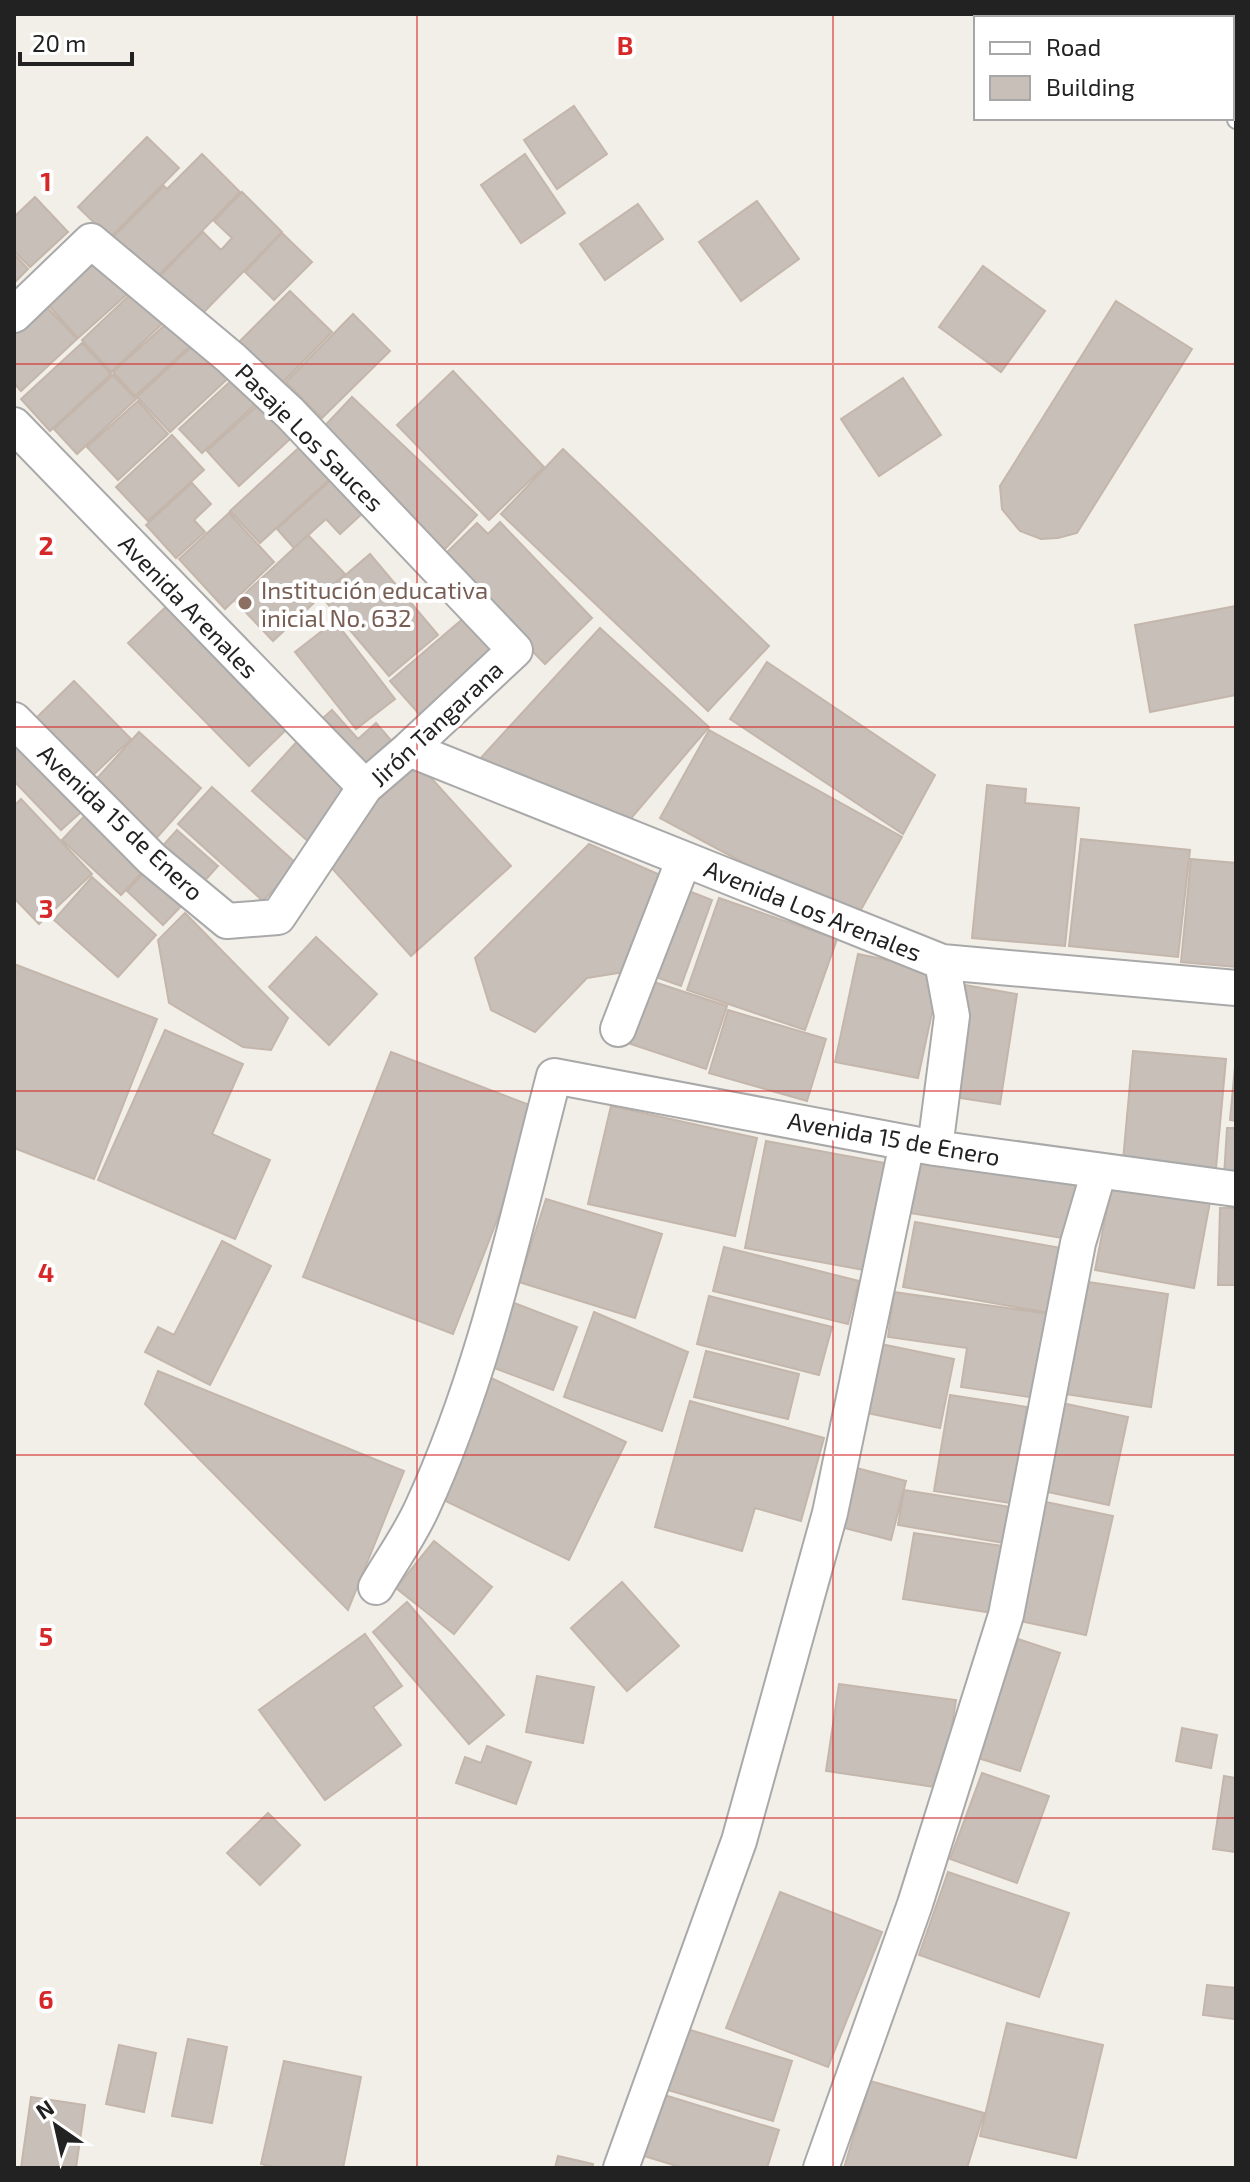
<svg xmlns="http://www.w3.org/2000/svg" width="1250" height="2182" font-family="'Exo 2',sans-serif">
	<rect width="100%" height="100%" fill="#f2efe9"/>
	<path fill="#c7bfb8" stroke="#c4b6ab" stroke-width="2" d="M 574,106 L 607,154 L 557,189 L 524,140 Z
		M 147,137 L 179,168 L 110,238 L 78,207 Z
		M 202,154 L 240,192 L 156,278 L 113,237 L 164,186 L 167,189 Z
		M 525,154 L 565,213 L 521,243 L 481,185 Z
		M 242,192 L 282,232 L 199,317 L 158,278 L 203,232 L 221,250 L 232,238 L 214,221 Z
		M 35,197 L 68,232 L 30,267 L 14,251 L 14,217 Z
		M 757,201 L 799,259 L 741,301 L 699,242 Z
		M 638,204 L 663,239 L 605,280 L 580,244 Z
		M 282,233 L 312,262 L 274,300 L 245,272 Z
		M 94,250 L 132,290 L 78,338 L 42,298 Z
		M 14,254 L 28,269 L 14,283 Z
		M 983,266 L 1045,311 L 1001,372 L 939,327 Z
		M 134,291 L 163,323 L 111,372 L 82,340 Z
		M 290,291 L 332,332 L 276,389 L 234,347 Z
		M 41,301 L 77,339 L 21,391 L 14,383 L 14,326 Z
		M 1116,301 L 1192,349 L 1077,533 L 1058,538 L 1041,539 L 1020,531 L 1002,509 L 1000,486 Z
		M 353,314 L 390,351 L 322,418 L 286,382 Z
		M 167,323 L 189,347 L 135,396 L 113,372 Z
		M 202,337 L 235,372 L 170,432 L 137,397 Z
		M 82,343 L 111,374 L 50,431 L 21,399 Z
		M 453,371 L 544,467 L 489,520 L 397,425 Z
		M 113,375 L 136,399 L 77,454 L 54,429 Z
		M 234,378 L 257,403 L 202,453 L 179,429 Z
		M 903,378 L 941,435 L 879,476 L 841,419 Z
		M 268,396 L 300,430 L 239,486 L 207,451 Z
		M 352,397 L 477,515 L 443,551 L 317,434 Z
		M 138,401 L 168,434 L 118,480 L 87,447 Z
		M 172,435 L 204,470 L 148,521 L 116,487 Z
		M 303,444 L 333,476 L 260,543 L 230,511 Z
		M 563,449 L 769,646 L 708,711 L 501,514 Z
		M 333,478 L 364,512 L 340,534 L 326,519 L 294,548 L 277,529 Z
		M 192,483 L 211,504 L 194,520 L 205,532 L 176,558 L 146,525 Z
		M 229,513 L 274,562 L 225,609 L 179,559 Z
		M 500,522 L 592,618 L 545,664 L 441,558 L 477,523 L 488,534 Z
		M 308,535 L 345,574 L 273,641 L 236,602 Z
		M 370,554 L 438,635 L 389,676 L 321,596 Z
		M 172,601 L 292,724 L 249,766 L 128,643 Z
		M 1236,606 L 1236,695 L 1150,712 L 1135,625 Z
		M 465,617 L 495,651 L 420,715 L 390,681 Z
		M 335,621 L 395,699 L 356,729 L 295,652 Z
		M 600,628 L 709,727 L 627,823 L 477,762 Z
		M 767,662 L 935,775 L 903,834 L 730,719 Z
		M 74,681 L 131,739 L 89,779 L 32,722 Z
		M 332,710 L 358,739 L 376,723 L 402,753 L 366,785 L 314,726 Z
		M 709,730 L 902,837 L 854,922 L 660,818 Z
		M 139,732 L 201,788 L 152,843 L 90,786 Z
		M 14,734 L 88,806 L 61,830 L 14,781 Z
		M 302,736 L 360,788 L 310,843 L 252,791 Z
		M 413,758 L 511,866 L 411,956 L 329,865 L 372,796 Z
		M 987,785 L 1026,789 L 1025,803 L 1079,808 L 1065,946 L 972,938 Z
		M 212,787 L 297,864 L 263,901 L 178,824 Z
		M 21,799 L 92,874 L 39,924 L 14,898 L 14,806 Z
		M 91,809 L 150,864 L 121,895 L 62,840 Z
		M 177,830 L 218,866 L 199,887 L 158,851 Z
		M 1081,839 L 1190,850 L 1178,957 L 1069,946 Z
		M 589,844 L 665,877 L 624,972 L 587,978 L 535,1032 L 491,1010 L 475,958 Z
		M 1191,859 L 1236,863 L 1236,967 L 1181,962 Z
		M 152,864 L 188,899 L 163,925 L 127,891 Z
		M 92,877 L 156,935 L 118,977 L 54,920 Z
		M 681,888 L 712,900 L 681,986 L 650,975 Z
		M 719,898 L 837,939 L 805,1030 L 687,990 Z
		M 185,913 L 288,1018 L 271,1050 L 243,1047 L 169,1003 L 158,940 Z
		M 316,937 L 377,994 L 329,1045 L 269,987 Z
		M 858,954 L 941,971 L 918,1078 L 835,1062 Z
		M 14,964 L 157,1019 L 94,1179 L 14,1148 Z
		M 645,979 L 727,1006 L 706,1069 L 625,1042 Z
		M 965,985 L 1017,994 L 1000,1104 L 947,1096 Z
		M 728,1010 L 826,1039 L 807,1101 L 709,1073 Z
		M 165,1030 L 243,1064 L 212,1134 L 270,1160 L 235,1239 L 98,1180 Z
		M 1133,1051 L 1226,1059 L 1216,1168 L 1123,1160 Z
		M 391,1052 L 540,1109 L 453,1334 L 303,1277 Z
		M 1236,1056 L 1236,1121 L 1230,1120 Z
		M 611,1106 L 757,1138 L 735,1236 L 588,1204 Z
		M 1227,1128 L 1236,1128 L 1236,1177 L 1224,1176 Z
		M 766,1141 L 885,1163 L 864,1270 L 745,1248 Z
		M 919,1155 L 1079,1181 L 1069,1239 L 910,1213 Z
		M 1112,1183 L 1210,1202 L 1194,1288 L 1095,1270 Z
		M 546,1199 L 662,1234 L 635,1318 L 519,1282 Z
		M 1220,1208 L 1236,1208 L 1236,1285 L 1218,1285 Z
		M 915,1222 L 1061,1248 L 1049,1313 L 903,1287 Z
		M 222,1241 L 271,1266 L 210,1385 L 145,1352 L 158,1327 L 174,1335 Z
		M 724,1247 L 859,1281 L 848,1324 L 713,1291 Z
		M 1082,1281 L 1168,1294 L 1151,1407 L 1065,1394 Z
		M 894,1292 L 1056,1315 L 1044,1399 L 961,1387 L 967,1348 L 888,1337 Z
		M 709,1296 L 832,1327 L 819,1375 L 697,1344 Z
		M 509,1301 L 577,1327 L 553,1390 L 486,1365 Z
		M 594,1312 L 688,1352 L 662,1431 L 564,1397 Z
		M 876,1343 L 954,1359 L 940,1428 L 862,1412 Z
		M 706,1351 L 799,1374 L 788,1419 L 694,1397 Z
		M 158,1371 L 404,1471 L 348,1610 L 145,1404 Z
		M 489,1377 L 626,1442 L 569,1560 L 433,1495 Z
		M 950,1395 L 1027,1407 L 1011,1503 L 934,1491 Z
		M 690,1401 L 824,1438 L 801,1521 L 755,1508 L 742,1551 L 655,1527 Z
		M 1062,1403 L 1128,1417 L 1109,1505 L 1043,1491 Z
		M 849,1466 L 906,1481 L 891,1540 L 833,1525 Z
		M 904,1490 L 1022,1509 L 1016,1545 L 898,1525 Z
		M 1046,1502 L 1113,1516 L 1086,1635 L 1020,1621 Z
		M 914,1533 L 1003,1546 L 993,1613 L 903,1599 Z
		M 434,1541 L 492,1587 L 454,1634 L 396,1588 Z
		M 622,1582 L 679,1646 L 627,1691 L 571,1628 Z
		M 407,1602 L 504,1715 L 469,1744 L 373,1632 Z
		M 365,1634 L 402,1686 L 373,1707 L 401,1745 L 325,1800 L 259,1710 Z
		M 1018,1639 L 1060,1653 L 1020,1771 L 978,1758 Z
		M 537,1676 L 594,1687 L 583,1743 L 526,1732 Z
		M 839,1684 L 956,1700 L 942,1788 L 826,1771 Z
		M 1182,1728 L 1217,1735 L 1211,1768 L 1176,1761 Z
		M 487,1746 L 531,1762 L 516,1804 L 456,1783 L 465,1757 L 481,1763 Z
		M 982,1773 L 1049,1796 L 1017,1883 L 950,1859 Z
		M 1224,1776 L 1236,1778 L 1236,1852 L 1213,1849 Z
		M 268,1813 L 300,1845 L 260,1885 L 227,1853 Z
		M 948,1872 L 1069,1913 L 1039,1997 L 919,1955 Z
		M 780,1892 L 882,1932 L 828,2067 L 726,2028 Z
		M 1207,1985 L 1236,1988 L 1235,2019 L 1203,2015 Z
		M 1007,2023 L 1103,2045 L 1076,2158 L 980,2136 Z
		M 687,2029 L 792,2061 L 773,2121 L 668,2090 Z
		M 188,2039 L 227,2047 L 212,2123 L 172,2116 Z
		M 119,2045 L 156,2053 L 144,2112 L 106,2104 Z
		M 284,2061 L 361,2077 L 343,2168 L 279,2168 L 261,2164 Z
		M 870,2081 L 984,2113 L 967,2168 L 844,2168 Z
		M 661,2094 L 779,2130 L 767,2168 L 683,2168 L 641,2155 Z
		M 31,2097 L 85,2105 L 76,2168 L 21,2168 Z
		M 558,2156 L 593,2164 L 592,2168 L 555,2168 Z"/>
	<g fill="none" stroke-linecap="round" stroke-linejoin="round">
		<defs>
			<path id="lane" d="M 1214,14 L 1215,18
				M 1232,94 L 1236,120"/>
			<path id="street" d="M 14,315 L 91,241 L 231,358 L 290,413 L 515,650 L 409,749 L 365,787 L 278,917 L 227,921 L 152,859 L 14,720
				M 14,425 L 365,787
				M 409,749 L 942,962 L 1236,988
				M 618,1029 L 684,859
				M 935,1148 L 952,1016 L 942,962
				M 376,1587 C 391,1561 410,1535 422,1508 C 485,1372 516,1221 554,1076 L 935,1148 L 1236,1189
				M 621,2168 L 739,1841 L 830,1513 L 907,1143
				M 821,2168 L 915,1904 L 1006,1615 L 1078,1243 L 1099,1171"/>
		</defs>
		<use href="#lane" stroke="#a9a9a9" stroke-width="20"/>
		<use href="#street" stroke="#a9a9a9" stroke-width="38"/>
		<use href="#lane" stroke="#fff" stroke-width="16"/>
		<use href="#street" stroke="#fff" stroke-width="34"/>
	</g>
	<path fill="none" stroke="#d62828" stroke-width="2" stroke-opacity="0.55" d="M 417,14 L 417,2168M 833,14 L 833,2168M 14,364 L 1236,364M 14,727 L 1236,727M 14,1091 L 1236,1091M 14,1455 L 1236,1455M 14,1818 L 1236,1818"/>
	<circle fill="#8d6e63" stroke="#fff" stroke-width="3" cx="245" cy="603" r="8"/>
	<g text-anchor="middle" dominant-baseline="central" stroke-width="8" stroke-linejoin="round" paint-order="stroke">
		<g font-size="24" fill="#222" stroke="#fff">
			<text transform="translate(310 437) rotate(45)">Pasaje Los Sauces</text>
			<text transform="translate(189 606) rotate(46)">Avenida Arenales</text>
			<text transform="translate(436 723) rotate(-43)">Jirón Tangarana</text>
			<text transform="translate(121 822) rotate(43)">Avenida 15 de Enero</text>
			<text transform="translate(813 910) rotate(22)">Avenida Los Arenales</text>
			<text transform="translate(894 1138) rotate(10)">Avenida 15 de Enero</text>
		</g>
		<g font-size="24" fill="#785e54" stroke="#fff" text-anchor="start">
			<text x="261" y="589">Institución educativa<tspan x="261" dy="28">inicial No. 632</tspan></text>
		</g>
	</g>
	<g font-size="26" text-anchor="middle" font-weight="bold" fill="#d62828" stroke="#fff" stroke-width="8" stroke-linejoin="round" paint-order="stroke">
		<text x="625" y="55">B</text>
		<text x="46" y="191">1</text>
		<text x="46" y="555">2</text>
		<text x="46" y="918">3</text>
		<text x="46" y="1282">4</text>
		<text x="46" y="1646">5</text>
		<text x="46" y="2009">6</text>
	</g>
	<rect width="1250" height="2182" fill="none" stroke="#222222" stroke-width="32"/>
	<rect x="974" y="16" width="260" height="104" fill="#ffffff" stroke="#a7a7a7" stroke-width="2"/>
	<rect x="990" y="42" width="40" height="12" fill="#ffffff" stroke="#a7a7a7" stroke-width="2"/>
	<text x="1046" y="56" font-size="24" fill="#222222">Road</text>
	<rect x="990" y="76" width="40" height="24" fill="#c7bfb8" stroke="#a7a7a7" stroke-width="2"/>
	<text x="1046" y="96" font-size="24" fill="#222222">Building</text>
	<g transform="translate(56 2126) rotate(326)" stroke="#ffffff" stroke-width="6" paint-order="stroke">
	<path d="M0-6L14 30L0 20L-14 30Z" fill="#222222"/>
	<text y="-12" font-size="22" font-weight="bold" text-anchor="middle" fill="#222222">N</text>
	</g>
	<path d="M20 52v12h112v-12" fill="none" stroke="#222222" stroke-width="4"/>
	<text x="32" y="52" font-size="24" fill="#222222" stroke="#ffffff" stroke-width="6" paint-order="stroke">20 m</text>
</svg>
